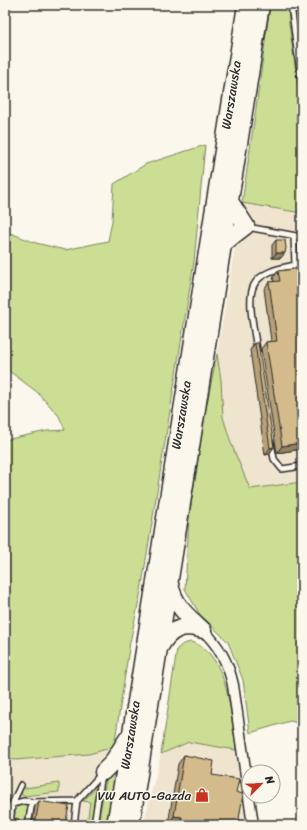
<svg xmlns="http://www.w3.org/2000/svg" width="307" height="830" font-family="Sriracha,sans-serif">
	<rect width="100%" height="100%" fill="#fbf7ec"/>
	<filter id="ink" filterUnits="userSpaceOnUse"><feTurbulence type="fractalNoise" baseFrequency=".025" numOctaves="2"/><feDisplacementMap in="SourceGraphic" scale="8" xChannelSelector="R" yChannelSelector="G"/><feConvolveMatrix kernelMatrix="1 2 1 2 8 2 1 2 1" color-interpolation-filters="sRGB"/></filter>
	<g filter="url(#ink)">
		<path fill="#efe5cf" d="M 242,203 L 302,213 L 302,482 L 250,489 L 231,443 L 223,417 L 221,380 L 217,354 Z
			M 189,742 L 236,750 L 249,825 L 143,825 L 161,754 Z
			M 114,747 L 103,825 L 5,825 L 5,758 L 15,760 L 89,754 Z"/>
		<path fill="#cbde93" stroke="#7b845f" d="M 270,5 L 288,5 L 289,24 L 302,113 L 302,213 L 242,203 L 256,108 Z
			M 296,5 L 302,5 L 302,50 Z
			M 205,145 L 194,262 L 141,591 L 130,642 L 114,747 L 89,754 L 15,760 L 5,758 L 5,440 L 47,431 L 65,430 L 59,416 L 37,392 L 5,368 L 5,231 L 36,243 L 65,250 L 108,241 L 112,221 L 114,184 L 146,164 Z
			M 217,354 L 221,380 L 223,417 L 231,443 L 250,489 L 302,482 L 302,724 L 290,721 L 250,733 L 243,680 L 228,642 L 199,613 L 185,589 L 189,517 L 205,413 Z
			M 191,642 C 229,652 231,718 236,750 L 189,742 L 161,754 L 177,649 L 183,644 Z
			M 119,757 L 110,825 L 98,825 L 103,795 L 107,776 Z
			M 59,783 L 59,792 L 24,796 L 21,794 L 22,789 L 25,788 Z
			M 95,788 L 98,789 L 92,825 L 87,825 L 90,802 L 83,801 L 93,791 Z
			M 28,803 L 30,804 L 26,825 L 17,825 L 17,821 L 14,820 C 16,809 15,804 28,803 Z"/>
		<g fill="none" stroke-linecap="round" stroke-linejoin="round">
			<defs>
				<path id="service" d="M 291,5 L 302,87
					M 247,227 L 302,237
					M 257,350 C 255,333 246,300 254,285 C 261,271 282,268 295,265 L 294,236
					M 271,443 L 274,459 L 282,469 L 302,466
					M 5,815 L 12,804 L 21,785
					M 10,825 L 12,804 L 24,801 L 32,802
					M 28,825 L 32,802 L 77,801
					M 74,825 L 77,801 L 102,773
					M 94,825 L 102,773"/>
				<path id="minor" d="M 203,630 C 219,646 228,662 233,685 L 253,825"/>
				<path id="primary" d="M 222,245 L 233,236 L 246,226 L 229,200
					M 170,584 C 174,605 188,617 203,630
					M 160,647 C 170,629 183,623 203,630
					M 103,772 L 111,764 L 127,739
					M 115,825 L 131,733 L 246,5
					M 131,825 L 261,5"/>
			</defs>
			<use href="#service" stroke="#2b2b2b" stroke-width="8"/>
			<use href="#minor" stroke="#2b2b2b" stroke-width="13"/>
			<use href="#primary" stroke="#2b2b2b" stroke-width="19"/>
			<use href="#service" stroke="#fbf7ec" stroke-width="5"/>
			<use href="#minor" stroke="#fbf7ec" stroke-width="10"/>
			<use href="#primary" stroke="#fbf7ec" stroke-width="16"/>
		</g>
		<path fill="#b6a178" stroke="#2b2b2b" d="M 276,240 L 281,258 L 272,258 L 272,245 Z
			M 302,268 L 302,449 L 277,453 L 261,349 L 266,342 L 271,341 L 264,289 L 269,282 L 274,282 L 273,278 L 278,271 Z
			M 255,343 L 274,447 L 269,454 L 265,455 L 250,350 Z
			M 184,755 L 236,792 L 238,825 L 168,825 L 178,764 Z
			M 39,801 L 65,825 L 32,825 L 35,806 Z
			M 16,818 L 18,825 L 14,825 L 14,821 Z"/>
		<path fill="#948361" stroke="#2b2b2b" d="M 276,253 L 285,253 L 281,258 L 272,258 Z
			M 302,443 L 302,449 L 277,453 L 282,446 Z
			M 274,447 L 269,454 L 265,455 L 270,448 Z
			M 174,816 L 182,817 L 177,825 L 168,825 Z"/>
		<path fill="#d4bb8b" stroke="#2b2b2b" d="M 276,240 L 285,240 L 286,248 L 285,253 L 276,253 Z
			M 302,268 L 302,443 L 282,446 L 266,342 L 277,341 L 269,282 L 280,281 L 278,271 Z
			M 255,343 L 258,343 L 274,447 L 270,448 Z
			M 184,755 L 214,761 L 212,775 L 239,779 L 236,792 L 243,794 L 238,825 L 181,825 L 182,817 L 174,816 Z
			M 39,801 L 69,806 L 65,825 L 35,825 Z
			M 5,816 L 8,817 L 8,824 L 9,825 L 5,825 Z
			M 16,818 L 19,819 L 18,825 L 14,825 L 15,825 Z"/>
	</g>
	<defs>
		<symbol id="shop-bare" viewBox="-9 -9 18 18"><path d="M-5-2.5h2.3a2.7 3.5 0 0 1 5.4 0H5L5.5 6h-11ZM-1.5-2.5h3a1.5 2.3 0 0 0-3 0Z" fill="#c8321e" stroke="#fbf7ec" stroke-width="2.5" paint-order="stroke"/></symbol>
	</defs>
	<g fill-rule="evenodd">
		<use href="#shop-bare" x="192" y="785" width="20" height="20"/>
	</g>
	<g text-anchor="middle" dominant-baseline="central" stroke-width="3" stroke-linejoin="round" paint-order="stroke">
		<g font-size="13" fill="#2b2b2b" stroke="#fbf7ec">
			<text transform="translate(231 95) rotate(-81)">Warszawska</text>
			<text transform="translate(181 415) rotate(-81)">Warszawska</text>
			<text transform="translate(130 735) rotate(-81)">Warszawska</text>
		</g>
		<g font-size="13" fill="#2b2b2b" stroke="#fbf7ec" text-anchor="end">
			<text x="191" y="795">VW AUTO-Gazda</text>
		</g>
	</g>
	<rect width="307" height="830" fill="none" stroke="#fbf7ec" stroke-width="20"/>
	<rect x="10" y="10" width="287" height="810" fill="none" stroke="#2b2b2b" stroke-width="1.5" filter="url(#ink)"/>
	<g transform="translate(261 784) rotate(66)"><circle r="19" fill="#fbf7ec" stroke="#a8a59f"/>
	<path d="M0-3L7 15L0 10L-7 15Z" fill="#c8321e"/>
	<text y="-6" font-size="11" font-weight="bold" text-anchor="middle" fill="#2b2b2b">N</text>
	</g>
</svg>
